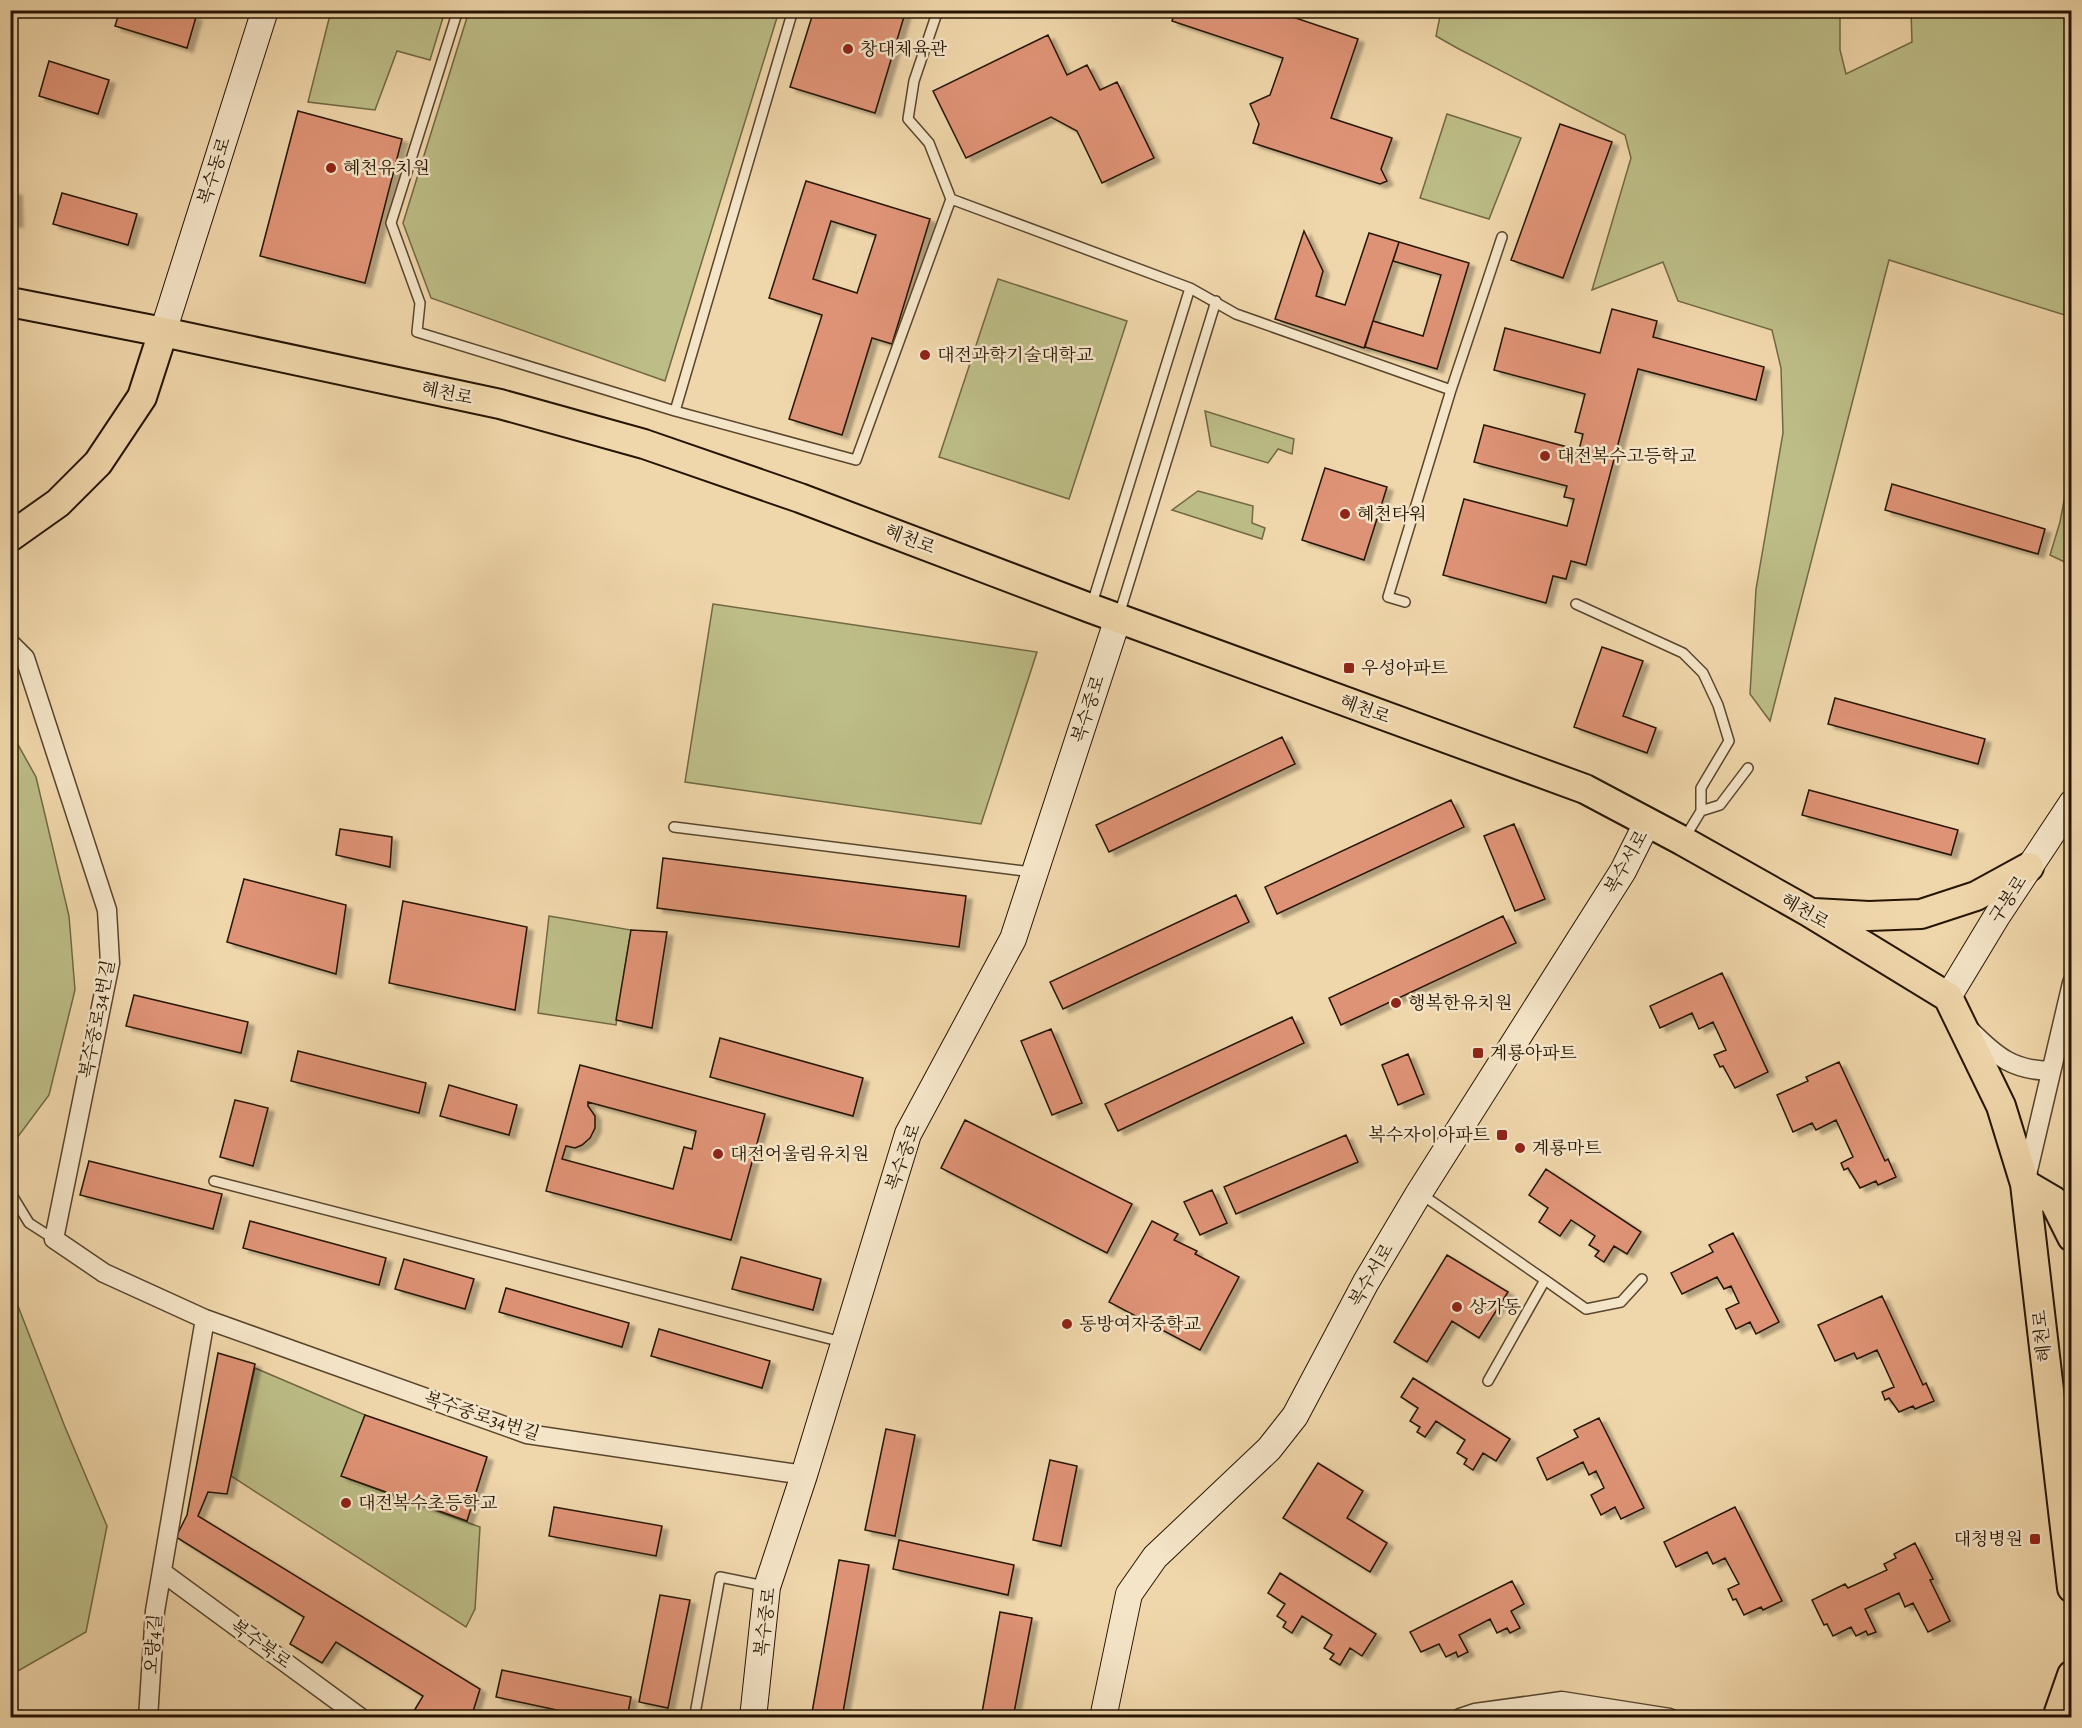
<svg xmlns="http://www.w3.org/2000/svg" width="2082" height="1728" font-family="Alegreya,'Noto Serif KR',serif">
	<defs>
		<filter id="shadow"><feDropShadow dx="6" dy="4" stdDeviation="1.5" flood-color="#0004"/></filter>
	</defs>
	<rect width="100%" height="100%" fill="#f0d7ab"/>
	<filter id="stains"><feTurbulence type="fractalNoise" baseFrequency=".00333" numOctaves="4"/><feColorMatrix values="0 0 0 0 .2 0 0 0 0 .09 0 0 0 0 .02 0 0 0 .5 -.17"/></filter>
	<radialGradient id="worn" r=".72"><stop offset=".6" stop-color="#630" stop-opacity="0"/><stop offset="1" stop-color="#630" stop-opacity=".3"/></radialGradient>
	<path fill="#bdbd87" stroke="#716844" stroke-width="1.5" d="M 331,11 L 331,10 L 445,11 L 430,60 L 397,51 L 375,110 L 308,102 Z
		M 469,11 L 779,11 L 665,381 L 431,298 L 403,223 Z
		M 1441,11 L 1840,11 L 1840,50 L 1846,74 L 1912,42 L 1911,11 L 2071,11 L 2071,317 L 1889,260 L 1770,721 L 1750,694 L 1756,589 L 1783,433 L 1781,368 L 1772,330 L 1678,301 L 1663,262 L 1592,290 L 1631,158 L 1625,135 L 1457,48 L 1436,36 Z
		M 1447,114 L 1521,138 L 1489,219 L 1420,198 Z
		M 998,279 L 1127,321 L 1069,499 L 939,457 Z
		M 1205,411 L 1294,439 L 1292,454 L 1278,449 L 1268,463 L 1211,446 Z
		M 2071,464 L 2071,565 L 2050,555 L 2060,522 Z
		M 1198,491 L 1253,506 L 1252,523 L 1265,528 L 1262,539 L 1172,510 Z
		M 713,604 L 1037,652 L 981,824 L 685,782 Z
		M 11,732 L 36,777 L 69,916 L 75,990 L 49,1095 L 11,1146 Z
		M 549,916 L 631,930 L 616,1025 L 538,1013 Z
		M 11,1288 L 65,1427 L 107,1526 L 86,1632 L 11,1675 Z
		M 255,1368 L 365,1415 L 344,1477 L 480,1527 L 475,1609 L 466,1627 L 231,1476 Z"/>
	<path fill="#df9376" stroke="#251401" stroke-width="1.5" fill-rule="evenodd" filter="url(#shadow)" d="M 120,10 L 174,10 L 196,17 L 187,48 L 115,26 Z
		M 814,10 L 906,10 L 875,113 L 790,87 Z
		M 1176,10 L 1272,10 L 1358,39 L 1331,118 L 1392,138 L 1381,169 L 1387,181 L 1380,184 L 1253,143 L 1259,124 L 1250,104 L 1270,95 L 1283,58 L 1172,21 Z
		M 1048,35 L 1067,75 L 1087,65 L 1100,90 L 1117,82 L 1154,158 L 1102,183 L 1077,131 L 1051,117 L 966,158 L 933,91 Z
		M 49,61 L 109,80 L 98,114 L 39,96 Z
		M 298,111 L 402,139 L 365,283 L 260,256 Z
		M 1560,124 L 1612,142 L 1563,278 L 1511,260 Z
		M 806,181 L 930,219 L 892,344 L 872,338 L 842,435 L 789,419 L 822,315 L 769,298 ZM 831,221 L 876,235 L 857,293 L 813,279 Z
		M 10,191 L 16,191 L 17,223 L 10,223 Z
		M 62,193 L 137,214 L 128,245 L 53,224 Z
		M 1304,231 L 1323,271 L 1316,296 L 1345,305 L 1369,233 L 1399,242 L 1364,348 L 1275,319 Z
		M 1399,242 L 1469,263 L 1437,369 L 1365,347 L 1373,321 L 1423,336 L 1441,275 L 1393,261 Z
		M 1612,309 L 1657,321 L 1653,337 L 1764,367 L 1756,400 L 1638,369 L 1586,565 L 1571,561 L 1566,579 L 1553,576 L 1546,603 L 1443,575 L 1464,499 L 1567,526 L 1574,499 L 1564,497 L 1567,486 L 1474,462 L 1484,425 L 1579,450 L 1583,434 L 1575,432 L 1585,394 L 1494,370 L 1505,328 L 1600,353 Z
		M 1325,468 L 1387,487 L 1364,560 L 1302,540 Z
		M 1892,484 L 2045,529 L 2038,554 L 1885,510 Z
		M 1602,647 L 1643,661 L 1623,716 L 1656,728 L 1647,753 L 1574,727 Z
		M 1835,698 L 1985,739 L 1978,764 L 1828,724 Z
		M 1282,737 L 1295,764 L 1109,852 L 1096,825 Z
		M 1809,790 L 1958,830 L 1951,855 L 1802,815 Z
		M 1451,800 L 1464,827 L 1277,914 L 1265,887 Z
		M 1514,824 L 1545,899 L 1515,911 L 1484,836 Z
		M 340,829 L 392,837 L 390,867 L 336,855 Z
		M 663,858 L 966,896 L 959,947 L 657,908 Z
		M 244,879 L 346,905 L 336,974 L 227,942 Z
		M 1236,895 L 1249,922 L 1063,1009 L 1050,982 Z
		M 403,901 L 527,927 L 515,1010 L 389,983 Z
		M 1503,916 L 1516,943 L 1341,1025 L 1329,998 Z
		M 631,930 L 667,932 L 652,1028 L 616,1020 Z
		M 1722,973 L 1768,1072 L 1735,1088 L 1723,1066 L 1720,1067 L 1714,1055 L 1726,1050 L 1713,1022 L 1699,1029 L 1692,1013 L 1660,1028 L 1650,1006 Z
		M 134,995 L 248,1022 L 241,1053 L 126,1026 Z
		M 1292,1017 L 1304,1043 L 1118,1131 L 1105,1104 Z
		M 1051,1029 L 1082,1103 L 1052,1115 L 1021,1041 Z
		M 720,1038 L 863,1078 L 853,1116 L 710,1077 Z
		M 298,1051 L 426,1083 L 419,1113 L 291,1081 Z
		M 1408,1054 L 1424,1094 L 1398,1105 L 1382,1065 Z
		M 1839,1062 L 1885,1161 L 1888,1159 L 1896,1177 L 1878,1185 L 1876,1181 L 1860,1188 L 1848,1168 L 1844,1170 L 1841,1163 L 1853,1157 L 1836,1120 L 1816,1130 L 1812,1123 L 1793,1132 L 1777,1095 L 1808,1081 L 1806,1077 Z
		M 580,1065 L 765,1114 L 731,1240 L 546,1191 ZM 588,1102 L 696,1131 L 692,1149 L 684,1147 L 673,1189 L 562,1159 L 566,1146 L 575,1148 L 582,1145 L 590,1138 L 595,1128 L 595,1116 L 588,1106 Z
		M 449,1085 L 517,1105 L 509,1135 L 440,1116 Z
		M 235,1100 L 268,1108 L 253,1166 L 220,1157 Z
		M 965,1120 L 1132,1204 L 1107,1253 L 941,1168 Z
		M 1346,1135 L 1358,1162 L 1236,1214 L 1224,1187 Z
		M 89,1161 L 222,1194 L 213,1229 L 80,1195 Z
		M 1546,1169 L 1641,1232 L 1627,1254 L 1614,1246 L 1604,1262 L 1595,1256 L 1599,1251 L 1589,1245 L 1595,1236 L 1571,1220 L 1560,1236 L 1539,1222 L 1548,1208 L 1529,1195 Z
		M 1212,1190 L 1227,1223 L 1200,1235 L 1184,1202 Z
		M 250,1221 L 386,1258 L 379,1285 L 243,1248 Z
		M 1152,1221 L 1178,1234 L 1174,1240 L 1197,1251 L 1195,1254 L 1239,1277 L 1200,1350 L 1109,1302 Z
		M 1733,1233 L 1779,1322 L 1756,1334 L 1750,1322 L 1736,1329 L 1726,1309 L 1739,1303 L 1731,1286 L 1724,1289 L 1717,1277 L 1682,1294 L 1671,1273 L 1713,1252 L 1709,1245 Z
		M 1447,1255 L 1508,1292 L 1479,1338 L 1452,1321 L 1427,1362 L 1394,1342 Z
		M 741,1257 L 821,1279 L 813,1310 L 732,1289 Z
		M 404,1259 L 474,1279 L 465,1309 L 395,1289 Z
		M 506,1288 L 629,1323 L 622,1347 L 499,1312 Z
		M 1882,1296 L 1923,1385 L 1926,1383 L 1934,1401 L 1915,1409 L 1913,1406 L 1899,1412 L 1889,1398 L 1885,1400 L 1882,1392 L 1894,1387 L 1877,1350 L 1857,1359 L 1854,1353 L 1835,1361 L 1818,1325 Z
		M 659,1329 L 770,1361 L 762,1388 L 651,1356 Z
		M 218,1353 L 255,1364 L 227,1494 L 208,1492 L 198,1516 L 480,1689 L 471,1718 L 416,1718 L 411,1716 L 423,1696 L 336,1642 L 322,1663 L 290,1644 L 304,1617 L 176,1537 L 187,1515 Z
		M 1413,1378 L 1510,1439 L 1496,1461 L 1483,1453 L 1473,1470 L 1464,1464 L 1467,1459 L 1457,1453 L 1465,1440 L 1436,1421 L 1425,1437 L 1417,1432 L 1420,1427 L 1410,1421 L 1418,1408 L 1401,1397 Z
		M 365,1415 L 487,1457 L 467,1521 L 341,1476 Z
		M 1599,1418 L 1644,1508 L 1621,1519 L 1615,1507 L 1601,1515 L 1591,1495 L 1604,1488 L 1596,1471 L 1589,1475 L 1583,1462 L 1547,1480 L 1537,1458 L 1578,1437 L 1574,1430 Z
		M 886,1429 L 915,1435 L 895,1536 L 865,1530 Z
		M 1050,1460 L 1077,1466 L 1061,1546 L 1033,1540 Z
		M 1318,1463 L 1363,1491 L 1347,1518 L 1387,1543 L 1370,1572 L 1283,1518 Z
		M 554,1507 L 662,1526 L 656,1556 L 549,1536 Z
		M 1735,1507 L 1782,1601 L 1763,1610 L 1761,1607 L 1744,1615 L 1736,1599 L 1733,1600 L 1728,1589 L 1739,1584 L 1725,1558 L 1713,1564 L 1707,1552 L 1676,1567 L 1664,1542 Z
		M 899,1540 L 1014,1565 L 1008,1595 L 893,1569 Z
		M 1915,1543 L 1933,1579 L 1930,1580 L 1950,1621 L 1928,1632 L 1913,1603 L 1905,1607 L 1899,1593 L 1865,1609 L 1876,1632 L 1868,1635 L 1866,1631 L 1856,1636 L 1851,1627 L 1833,1636 L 1827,1624 L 1824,1625 L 1812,1600 L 1845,1584 L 1848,1588 L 1887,1570 L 1884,1564 L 1896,1558 L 1894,1554 Z
		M 839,1560 L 869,1565 L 842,1718 L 811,1718 Z
		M 1280,1573 L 1376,1634 L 1362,1656 L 1350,1648 L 1340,1665 L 1330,1659 L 1334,1654 L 1324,1648 L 1332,1635 L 1302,1616 L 1292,1633 L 1283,1627 L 1286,1622 L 1277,1616 L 1285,1604 L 1268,1593 Z
		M 1512,1581 L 1524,1604 L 1511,1611 L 1520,1628 L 1510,1633 L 1507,1628 L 1497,1633 L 1490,1619 L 1459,1635 L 1468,1652 L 1458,1657 L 1456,1652 L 1446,1657 L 1439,1644 L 1421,1652 L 1410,1632 Z
		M 660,1595 L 690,1600 L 668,1708 L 639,1702 Z
		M 1000,1612 L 1032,1618 L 1013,1718 L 981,1718 Z
		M 502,1670 L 631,1697 L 627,1718 L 594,1718 L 496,1697 Z"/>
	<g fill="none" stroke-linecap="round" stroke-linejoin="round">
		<defs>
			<path id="lane" d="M 458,10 L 391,223 L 420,303 L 417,332 L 675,411 L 856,460 L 951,199
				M 938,10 L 914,81 L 908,119 L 929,143 L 951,199 L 1190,288 L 1236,314 L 1451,390
				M 675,411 L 793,10
				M 1405,602 L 1388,597 L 1451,390 L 1502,237
				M 1576,604 L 1683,653 L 1703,673 L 1718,705 L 1729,741 L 1701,788 L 1701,811 L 1684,839
				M 1091,607 L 1190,288
				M 1119,615 L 1216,301
				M 1701,811 L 1720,805 L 1748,768
				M 674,827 L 1032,872
				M 214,1181 L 842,1342
				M 10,1192 L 29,1223 L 54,1239
				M 1421,1194 L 1545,1280 L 1488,1381
				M 1545,1280 L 1586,1309 L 1621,1302 L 1642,1279
				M 695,1714 L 720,1577 L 765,1586"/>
			<path id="street" d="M 10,643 L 25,658 L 107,910 L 110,963 L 54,1239 L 104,1273 L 205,1319 L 527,1434 L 804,1475
				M 1971,1031 C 1997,1057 2013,1070 2050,1071
				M 2026,1179 L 2072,983
				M 162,1572 L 361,1718
				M 148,1718 L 155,1611 L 205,1319
				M 1460,1718 L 1475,1713 L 1562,1701 L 1670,1718"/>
			<path id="secondary" d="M 163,332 L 265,10
				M 1948,997 L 1997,916 L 2072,803
				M 753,1718 L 767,1587 L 804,1475 L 908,1134 L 1013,939 L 1118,618
				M 1103,1718 L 1129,1594 L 1155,1557 L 1269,1449 L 1295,1416 L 1366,1282 L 1419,1193 L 1623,871 L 1647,823"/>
			<path id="primary" d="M 10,302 L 163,332 L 500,404 L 644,444 L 800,498 L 1090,608 L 1585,789 L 1683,841 L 1809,912 L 1948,997 L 2001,1106 L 2025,1184 L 2072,1588
				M 10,537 L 58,503 L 98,463 L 142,397 L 163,332
				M 1814,913 L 1869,916 L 1921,914 L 1976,896 L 2029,867
				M 2025,1184 L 2054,1201 L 2072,1237
				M 2057,1718 L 2072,1675"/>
		</defs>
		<use href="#lane" stroke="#58452c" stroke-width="12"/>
		<use href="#street" stroke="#58452c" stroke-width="21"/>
		<use href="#secondary" stroke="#251401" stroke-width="28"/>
		<use href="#primary" stroke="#251401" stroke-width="32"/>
		<use href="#lane" stroke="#f5e5c8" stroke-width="9"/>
		<use href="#street" stroke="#f5e5c8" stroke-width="18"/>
		<use href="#secondary" stroke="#f5e5c8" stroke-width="26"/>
		<use href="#primary" stroke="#f0d7ab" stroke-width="28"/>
	</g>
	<g fill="#8f2418" stroke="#f5e5c8" stroke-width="2">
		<circle cx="848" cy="49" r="6"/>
		<circle cx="331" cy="168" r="6"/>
		<circle cx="925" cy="355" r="6"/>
		<circle cx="1545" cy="456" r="6"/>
		<circle cx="1345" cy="514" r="6"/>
		<rect x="1343" y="662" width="12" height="12" rx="3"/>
		<circle cx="1396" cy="1003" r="6"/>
		<rect x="1472" y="1047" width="12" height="12" rx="3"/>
		<rect x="1496" y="1129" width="12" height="12" rx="3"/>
		<circle cx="1520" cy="1148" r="6"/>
		<circle cx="718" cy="1154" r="6"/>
		<circle cx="1457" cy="1307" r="6"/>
		<circle cx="1067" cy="1324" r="6"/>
		<circle cx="346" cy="1503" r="6"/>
		<rect x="2029" y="1533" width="12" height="12" rx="3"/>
	</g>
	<g text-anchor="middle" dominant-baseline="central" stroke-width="5" stroke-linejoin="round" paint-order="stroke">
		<g font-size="18" fill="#251401" stroke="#f5e5c8" text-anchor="start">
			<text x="860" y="49">창대체육관</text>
			<text x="343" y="168">혜천유치원</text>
			<text x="937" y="355">대전과학기술대학교</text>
			<text x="1557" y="456">대전복수고등학교</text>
			<text x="1357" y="514">혜천타워</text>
			<text x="1361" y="668">우성아파트</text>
			<text x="1408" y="1003">행복한유치원</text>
			<text x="1490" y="1053">계룡아파트</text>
			<text x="1490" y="1135" text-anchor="end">복수자이아파트</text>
			<text x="1532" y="1148">계룡마트</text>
			<text x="730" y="1154">대전어울림유치원</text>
			<text x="1469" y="1307">상가동</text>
			<text x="1079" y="1324">동방여자중학교</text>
			<text x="358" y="1503">대전복수초등학교</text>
			<text x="2023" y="1539" text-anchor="end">대청병원</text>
		</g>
		<g font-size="18" fill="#251401" stroke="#f5e5c8">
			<text transform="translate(214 171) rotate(-72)">복수동로</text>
			<text transform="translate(447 393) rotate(12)">혜천로</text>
			<text transform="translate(910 539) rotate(21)">혜천로</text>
			<text transform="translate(1088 709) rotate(-72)">복수중로</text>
			<text transform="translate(1365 709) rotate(20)">혜천로</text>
			<text transform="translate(1626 862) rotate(-61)">복수서로</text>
			<text transform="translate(2008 899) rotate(-57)">구봉로</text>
			<text transform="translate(1805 911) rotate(30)">혜천로</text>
			<text transform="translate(97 1019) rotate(-79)">복수중로34번길</text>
			<text transform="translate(903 1157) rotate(-70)">복수중로</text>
			<text transform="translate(1371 1275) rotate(-60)">복수서로</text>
			<text transform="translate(2042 1336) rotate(-96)">혜천로</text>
			<text transform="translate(482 1416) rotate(18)">복수중로34번길</text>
			<text transform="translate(765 1622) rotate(-83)">복수중로</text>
			<text transform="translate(153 1644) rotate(-86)">오량4길</text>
			<text transform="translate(261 1644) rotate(36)">복수북로</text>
		</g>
	</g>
	<rect width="2082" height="1728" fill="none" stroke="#f0d7ab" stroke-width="36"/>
	<rect x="12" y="12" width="2058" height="1704" fill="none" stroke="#251401" stroke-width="3"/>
	<rect x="18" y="18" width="2046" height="1692" fill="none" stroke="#251401" stroke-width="1.5"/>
	<rect width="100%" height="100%" filter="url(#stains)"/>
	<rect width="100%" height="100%" fill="url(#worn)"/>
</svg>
